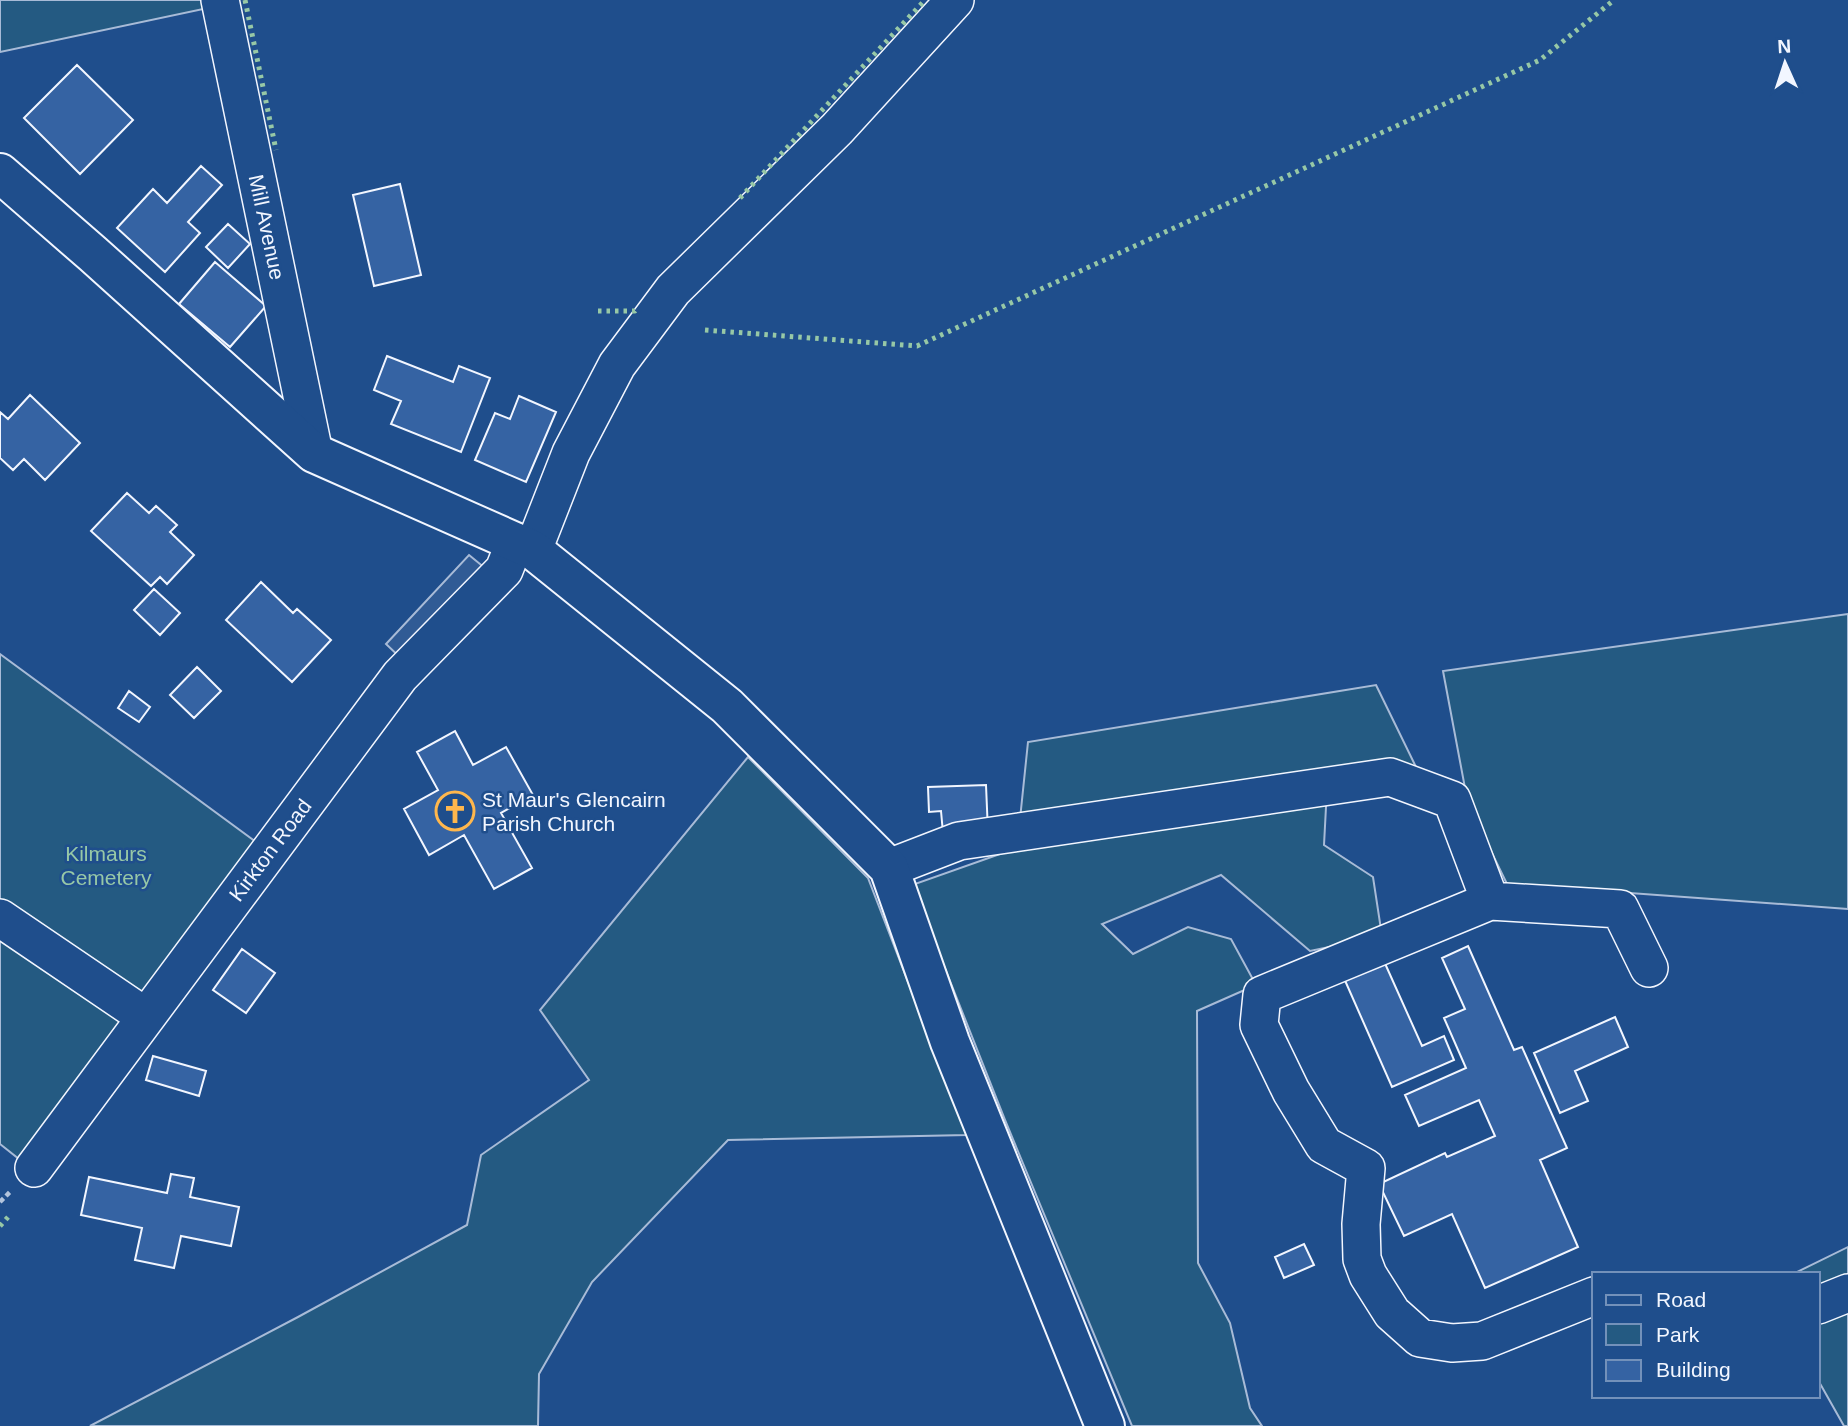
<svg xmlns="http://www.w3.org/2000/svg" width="1848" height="1426" font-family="Arial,sans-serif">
	<rect width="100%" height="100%" fill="#1f4e8c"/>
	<path fill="#245a82" stroke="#a8bbd7" stroke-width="2" d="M 0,0 L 207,0 L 208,8 L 0,52 Z
		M 1848,614 L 1848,909 L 1507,884 L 1468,804 L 1443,671 Z
		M 0,654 L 256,842 L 19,1159 L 0,1144 Z
		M 1376,685 L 1416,767 L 1328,769 L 1324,845 L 1373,877 L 1382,936 L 1310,951 L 1221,875 L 1102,924 L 1133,954 L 1188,927 L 1231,939 L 1256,985 L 1197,1011 L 1198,1263 L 1230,1323 L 1250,1408 L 1262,1426 L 1132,1426 L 1005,1120 L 912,885 L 1017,848 L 1028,742 Z
		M 748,757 L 868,878 L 967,1135 L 728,1140 L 592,1282 L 539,1374 L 538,1426 L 90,1426 L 298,1317 L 467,1225 L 481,1155 L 589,1080 L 540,1010 Z
		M 1848,1247 L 1848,1426 L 1844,1426 L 1818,1380 L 1818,1274 L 1793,1274 Z"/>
	<path fill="#305b95" stroke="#a8bbd7" stroke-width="2" d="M 469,555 L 491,573 L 405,662 L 386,644 Z"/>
	<path fill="#3563a3" stroke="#f2f6ff" stroke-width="2" d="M 77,65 L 133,120 L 80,174 L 24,118 Z
		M 201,166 L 222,185 L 188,222 L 200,233 L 165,272 L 117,228 L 153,189 L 167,203 Z
		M 400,184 L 421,275 L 374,286 L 353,195 Z
		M 228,224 L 250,244 L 228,268 L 206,247 Z
		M 215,262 L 266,306 L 230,347 L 179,304 Z
		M 387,356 L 453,382 L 459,366 L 490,378 L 461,452 L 391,424 L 401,401 L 374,390 Z
		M 30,395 L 80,443 L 45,480 L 24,459 L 13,470 L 0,458 L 0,412 L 8,419 Z
		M 519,396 L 556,412 L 526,482 L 475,460 L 495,413 L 510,419 Z
		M 127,493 L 149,513 L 156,506 L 177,525 L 170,532 L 194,555 L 167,584 L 160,577 L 151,586 L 91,531 Z
		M 261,582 L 293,613 L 297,609 L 331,640 L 292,682 L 226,620 Z
		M 154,589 L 180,613 L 160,635 L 134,610 Z
		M 197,667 L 221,691 L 194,718 L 170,695 Z
		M 129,691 L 150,707 L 139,722 L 118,708 Z
		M 455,731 L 473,765 L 506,747 L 533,795 L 501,813 L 532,868 L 494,889 L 464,835 L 429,855 L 404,809 L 438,790 L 417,752 Z
		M 986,785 L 988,832 L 943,833 L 941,811 L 929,812 L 928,787 Z
		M 1468,946 L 1514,1050 L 1522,1047 L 1567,1148 L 1540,1160 L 1578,1247 L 1485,1288 L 1452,1214 L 1404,1236 L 1379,1184 L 1445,1153 L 1447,1157 L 1495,1136 L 1479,1100 L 1419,1126 L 1405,1095 L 1466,1068 L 1444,1018 L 1465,1009 L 1442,958 Z
		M 242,949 L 275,973 L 246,1013 L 213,990 Z
		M 1383,959 L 1422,1046 L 1444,1036 L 1454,1060 L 1392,1087 L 1343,976 Z
		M 1615,1017 L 1628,1047 L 1575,1071 L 1588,1101 L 1560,1113 L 1534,1053 Z
		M 153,1056 L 206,1071 L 199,1096 L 146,1080 Z
		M 171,1174 L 194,1178 L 190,1197 L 239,1207 L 231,1246 L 181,1236 L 174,1268 L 135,1260 L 142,1228 L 81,1215 L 89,1177 L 167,1193 Z
		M 1304,1244 L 1314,1265 L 1284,1278 L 1275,1257 Z"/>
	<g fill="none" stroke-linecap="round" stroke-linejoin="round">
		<defs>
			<path id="minor" d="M 220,0 L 314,453
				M 533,550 L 571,453 L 617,365 L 673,290 L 837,129 L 955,0
				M 889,868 L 959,841 L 1390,777 L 1452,800 L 1490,901
				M 0,918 L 146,1017
				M 34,1168 L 400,676 L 504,570 L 515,542
				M 1594,1296 L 1482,1341 L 1452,1343 L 1420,1338 L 1392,1313 L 1368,1275 L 1362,1259 L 1361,1224 L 1366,1168 L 1324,1145 L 1291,1091 L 1259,1025 L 1262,995 L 1490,901 L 1620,909 L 1649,968
				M 1818,1305 L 1848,1293"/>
			<path id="major" d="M 0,173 L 93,254 L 314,453 L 533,550 L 727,706 L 889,868 L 950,1042 L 1105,1426"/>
		</defs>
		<use href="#minor" stroke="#f2f6ff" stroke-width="40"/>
		<use href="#major" stroke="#f2f6ff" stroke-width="42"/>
		<path stroke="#b3c4dc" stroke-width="4.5" stroke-dasharray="5 3.5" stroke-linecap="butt" d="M 0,1202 L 12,1190"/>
		<use href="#minor" stroke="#1f4e8c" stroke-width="37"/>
		<use href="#major" stroke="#1f4e8c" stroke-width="38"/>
		<path stroke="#97c8a6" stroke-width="5" stroke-dasharray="3.5 5" stroke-linecap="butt" d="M 245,0 L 276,150
			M 740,198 L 925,0
			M 598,311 L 635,311 L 638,308
			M 705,330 L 917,346 L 1540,60 L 1614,0
			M 0,1226 L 9,1216"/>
	</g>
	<defs>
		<symbol id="church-ring" viewBox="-11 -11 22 22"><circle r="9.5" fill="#1f4e8c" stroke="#ffb74d" stroke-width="1.5"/><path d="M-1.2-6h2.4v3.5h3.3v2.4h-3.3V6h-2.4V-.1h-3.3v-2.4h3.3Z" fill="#ffb74d"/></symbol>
	</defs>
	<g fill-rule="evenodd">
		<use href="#church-ring" x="433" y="789" width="44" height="44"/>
	</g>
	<g text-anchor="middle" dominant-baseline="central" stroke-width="5" stroke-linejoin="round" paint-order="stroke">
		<g font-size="21" fill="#f2f6ff" stroke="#1f4e8c">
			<text transform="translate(267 227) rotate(78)">Mill Avenue</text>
			<text transform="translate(270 850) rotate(-53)">Kirkton Road</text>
		</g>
		<g font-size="21" fill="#f2f6ff" stroke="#1f4e8c" text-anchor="start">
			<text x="482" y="799">St Maur's Glencairn<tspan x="482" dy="24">Parish Church</tspan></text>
		</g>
		<g font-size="21" fill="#97c8a6" stroke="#1f4e8c">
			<text x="106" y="853">Kilmaurs<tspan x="106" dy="24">Cemetery</tspan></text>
		</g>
	</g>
	<rect x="1592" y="1272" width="228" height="126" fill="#1f4e8c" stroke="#7391ba" stroke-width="2"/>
	<rect x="1606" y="1295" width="35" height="10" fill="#1f4e8c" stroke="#7391ba" stroke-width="2"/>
	<text x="1656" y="1307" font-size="21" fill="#f2f6ff">Road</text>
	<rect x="1606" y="1324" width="35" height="21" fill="#245a82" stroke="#7391ba" stroke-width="2"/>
	<text x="1656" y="1342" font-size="21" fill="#f2f6ff">Park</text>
	<rect x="1606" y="1360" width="35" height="21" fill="#3563a3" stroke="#7391ba" stroke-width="2"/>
	<text x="1656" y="1377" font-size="21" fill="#f2f6ff">Building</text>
	<g transform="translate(1785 63) rotate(357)" stroke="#1f4e8c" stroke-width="5" paint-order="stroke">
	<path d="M0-5L12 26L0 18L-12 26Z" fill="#f2f6ff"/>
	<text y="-10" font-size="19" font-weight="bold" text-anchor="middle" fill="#f2f6ff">N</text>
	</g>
</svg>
